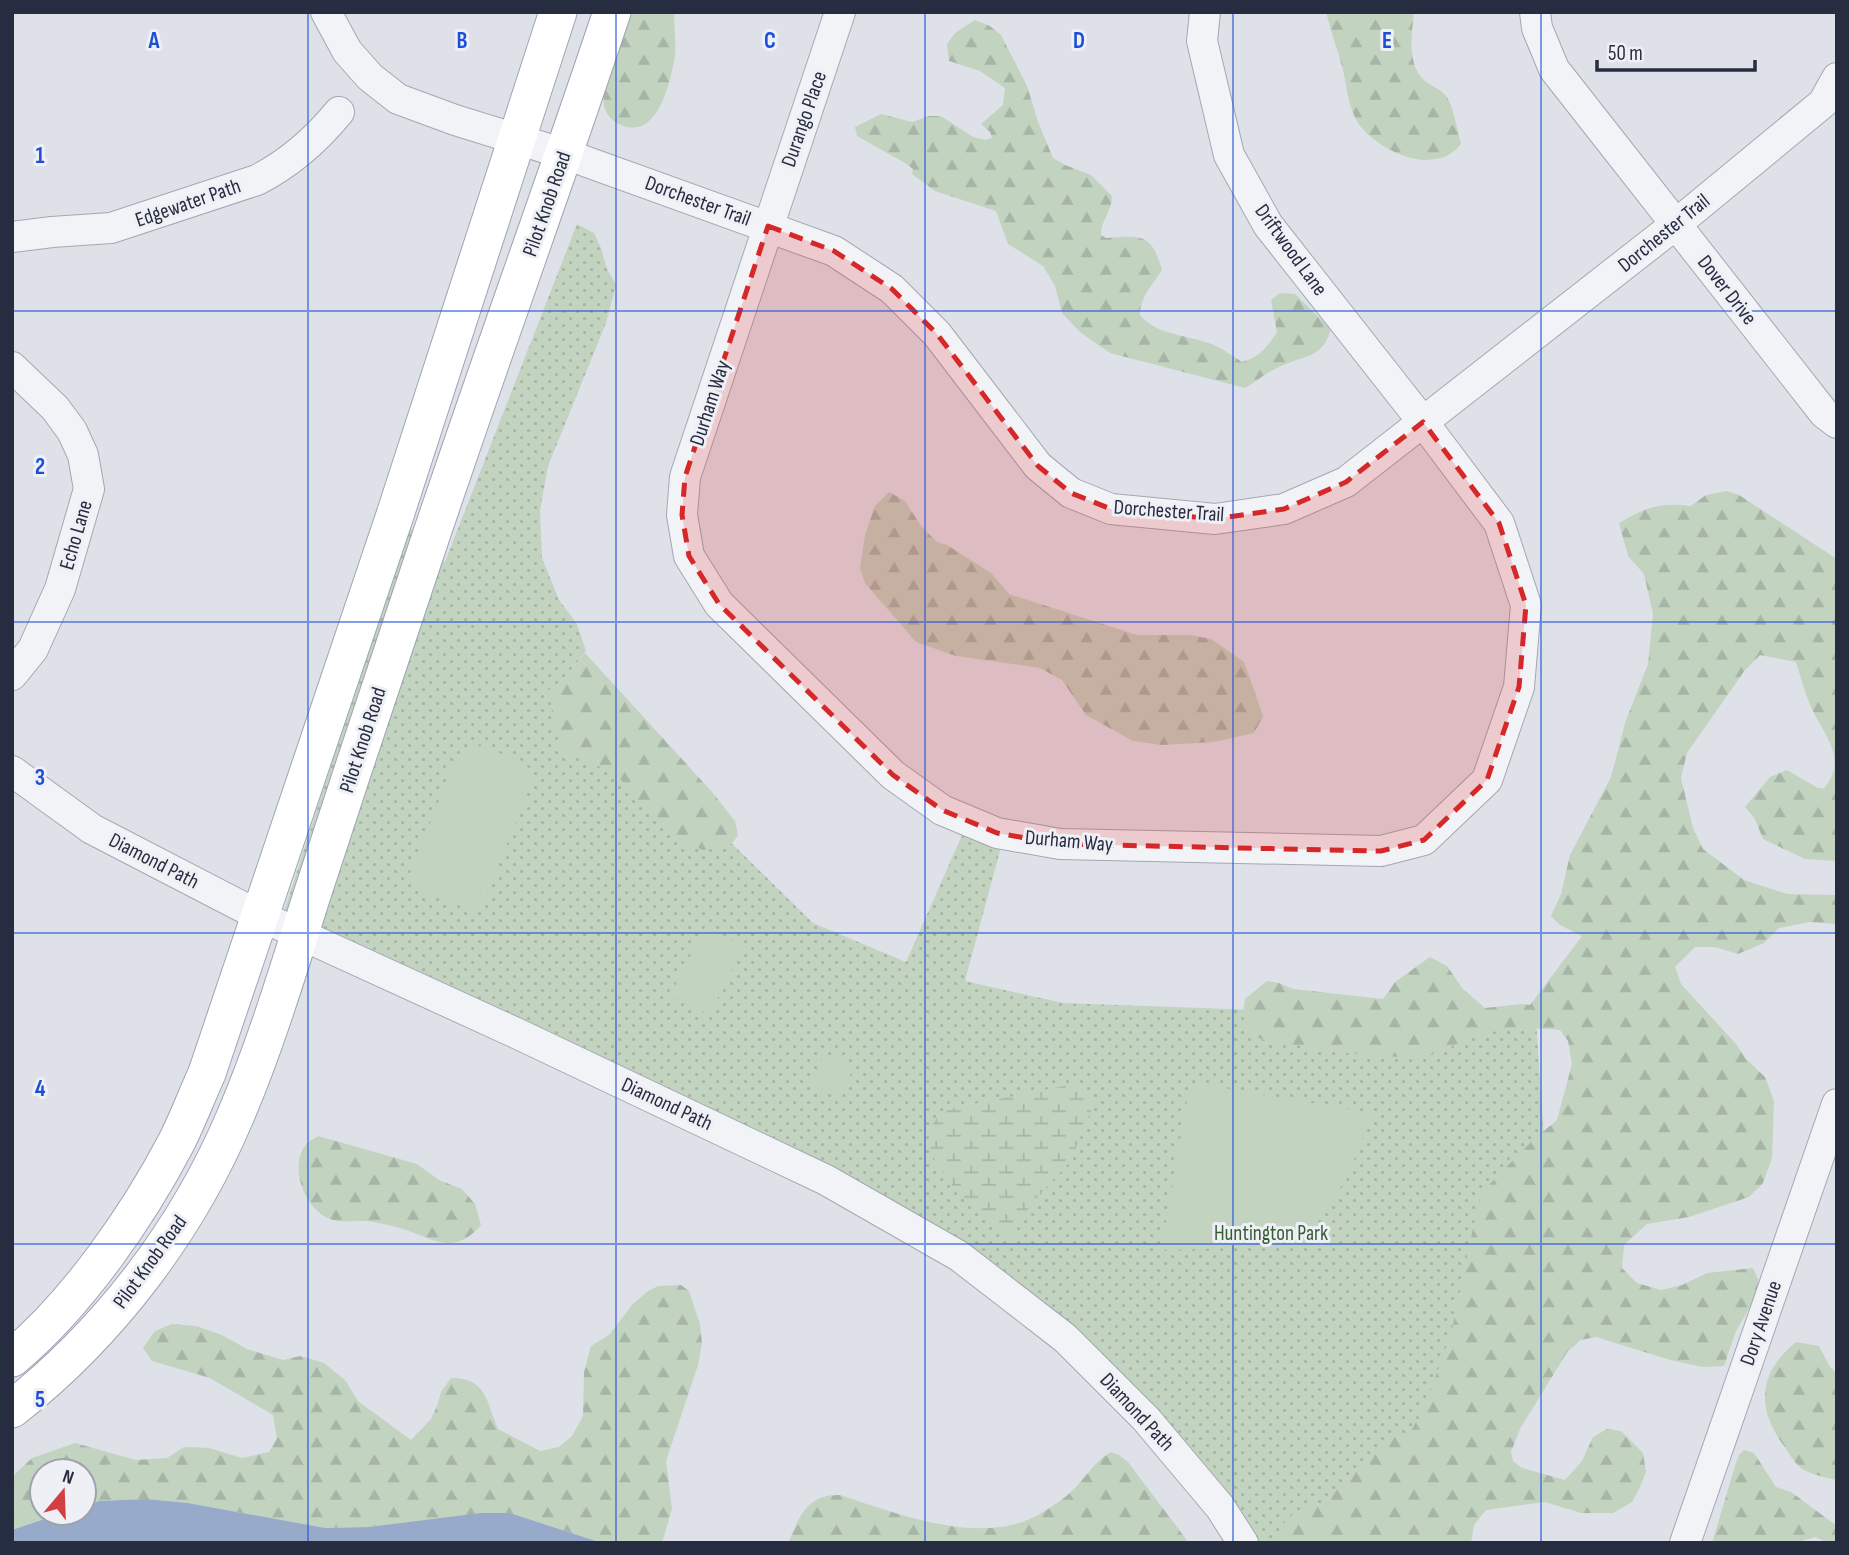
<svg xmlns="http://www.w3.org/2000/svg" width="1849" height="1555" font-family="'Sofia Sans Condensed',sans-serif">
	<defs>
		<pattern id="grass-dots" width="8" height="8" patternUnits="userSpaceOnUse" patternTransform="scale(1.75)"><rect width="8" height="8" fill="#c2d3c0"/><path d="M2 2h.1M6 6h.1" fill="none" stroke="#a7b5a6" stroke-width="1.8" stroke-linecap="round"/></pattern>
		<pattern id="forest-firs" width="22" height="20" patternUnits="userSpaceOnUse" patternTransform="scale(1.75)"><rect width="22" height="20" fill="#c2d3c0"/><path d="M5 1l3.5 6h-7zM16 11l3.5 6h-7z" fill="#a7b5a6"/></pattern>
		<pattern id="wetland-marsh" width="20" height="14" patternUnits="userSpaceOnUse" patternTransform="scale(1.75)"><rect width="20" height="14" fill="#c2d3c0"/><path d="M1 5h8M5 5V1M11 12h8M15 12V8" fill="none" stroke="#a7b5a6"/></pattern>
	</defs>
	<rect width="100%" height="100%" fill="#dfe1e9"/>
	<path fill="url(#grass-dots)" d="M 577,224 L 594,233 L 601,248 L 607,269 L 616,285 L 606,323 L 548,466 L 540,511 L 542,558 L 559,600 L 577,624 L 586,651 L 564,679 L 813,923 L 906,962 L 967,824 L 1004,836 L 965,981 L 1063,1003 L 1536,1020 L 1544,1138 L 1403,1543 L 1238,1543 L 1095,1373 L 933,1245 L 280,924 L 408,526 L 445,562 Z"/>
	<path fill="url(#forest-firs)" d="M 629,12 L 674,12 C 674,26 676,42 675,55 C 671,81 658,141 621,125 C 613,122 605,114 604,105 C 600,74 618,41 629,12 Z
		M 1326,12 L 1414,12 C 1412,34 1406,64 1425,81 C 1432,88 1443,88 1449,101 C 1455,114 1457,130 1461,144 C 1451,157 1439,160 1423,160 C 1401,158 1375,144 1361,127 C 1349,112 1347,88 1343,70 C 1338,51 1331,32 1326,12 Z
		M 975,20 L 990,26 L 1001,35 L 1027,86 L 1038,122 L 1053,158 L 1065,165 L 1091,175 L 1112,196 C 1112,212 1100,222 1101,235 L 1106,238 C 1141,236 1151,232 1162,270 C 1153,284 1140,297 1140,315 C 1160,338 1192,334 1218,347 C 1226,351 1234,357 1242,362 C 1260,357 1267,347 1277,332 L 1271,300 L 1280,293 L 1295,294 L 1331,329 C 1322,360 1303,355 1279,367 C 1267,372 1257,381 1245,388 L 1110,353 L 1081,333 L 1062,313 L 1055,286 L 1043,266 L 1008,244 L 996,211 L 935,191 L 912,174 L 913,169 L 905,163 L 857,136 L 855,127 L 881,114 L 912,122 L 929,116 L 941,116 L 973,137 L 985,140 L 992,138 L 990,132 L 981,124 L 1003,105 L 1005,88 L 980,71 L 949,61 L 947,44 L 955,33 Z
		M 1727,491 L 1739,495 L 1837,559 L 1837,861 L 1805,859 L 1763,839 L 1755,819 L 1745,807 L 1770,777 L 1787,770 L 1818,788 L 1824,788 C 1849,760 1824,735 1812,709 C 1805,694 1801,678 1796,662 L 1760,655 L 1745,670 L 1687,753 L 1681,778 L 1693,828 L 1703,849 L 1744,880 L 1787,894 L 1837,895 L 1837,924 L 1809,922 L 1779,928 L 1764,943 L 1738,954 L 1715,947 L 1695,947 L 1675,967 L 1681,984 L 1736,1044 L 1746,1059 L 1765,1077 L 1774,1101 L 1772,1158 L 1763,1183 L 1749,1197 L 1689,1217 L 1647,1224 L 1624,1245 L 1622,1268 L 1637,1283 L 1661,1290 L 1682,1285 L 1707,1273 L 1753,1268 L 1758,1279 L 1759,1292 L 1736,1331 L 1724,1366 L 1703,1367 L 1670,1360 L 1596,1337 L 1581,1340 L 1568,1351 L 1521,1427 L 1511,1452 L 1513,1461 L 1522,1468 L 1565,1480 L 1582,1461 L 1593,1437 L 1607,1429 L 1621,1431 L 1643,1453 L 1646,1472 L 1640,1487 L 1632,1502 L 1613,1513 L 1581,1513 L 1545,1502 L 1486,1510 L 1474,1525 L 1471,1543 L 1282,1543 L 1281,1526 L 1289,1517 L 1298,1511 L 1322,1503 L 1390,1439 L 1411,1431 L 1424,1409 L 1452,1330 L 1476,1214 L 1482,1192 L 1532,1141 L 1557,1120 L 1572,1064 L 1568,1041 L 1560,1030 C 1530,1027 1492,1028 1464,1040 C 1455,1044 1448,1049 1440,1052 C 1400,1063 1335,1052 1295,1045 C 1285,1043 1273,1043 1263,1040 C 1258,1038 1253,1034 1249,1032 L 1243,1015 L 1245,999 L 1267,981 L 1279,983 L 1293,989 L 1383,999 L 1395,982 L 1430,957 L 1447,966 L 1463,989 L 1485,1008 L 1521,1004 L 1530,1005 L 1582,936 L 1560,925 L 1551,916 L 1561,894 L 1570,855 L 1611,777 L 1626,720 L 1648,664 L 1653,614 L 1644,574 L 1628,556 L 1619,523 C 1646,507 1660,502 1691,506 L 1706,495 Z
		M 889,492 L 905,501 L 921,526 L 937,542 L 947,545 L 991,573 L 1009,594 L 1137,635 L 1190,635 L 1211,639 L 1244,662 L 1263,716 L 1254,733 L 1213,742 L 1162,745 L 1133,741 L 1086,715 L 1062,680 L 1040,668 L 956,656 L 916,642 L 865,583 L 860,567 L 865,535 L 875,506 Z
		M 585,653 L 712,792 L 735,821 L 738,835 L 732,844 L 704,850 L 673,840 L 621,780 L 600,767 L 571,755 L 561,746 L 555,728 L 551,703 L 545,693 L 564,679 Z
		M 318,1136 L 417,1164 L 439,1180 L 462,1189 L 475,1204 L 481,1225 C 457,1253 440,1243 409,1231 C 398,1227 385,1224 373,1222 C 360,1219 342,1224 330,1219 C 305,1209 289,1168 305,1146 C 308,1141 314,1139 318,1136 Z
		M 681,1285 L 689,1291 L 700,1324 L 702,1343 L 698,1365 L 666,1461 L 672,1509 L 662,1543 L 602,1543 L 510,1513 L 369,1527 L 324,1528 L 188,1503 L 146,1499 L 99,1501 L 84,1506 L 84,1471 L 42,1471 L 42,1513 L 62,1513 L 12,1530 L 12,1477 L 32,1458 L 75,1443 L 136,1460 L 167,1458 L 184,1447 L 209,1448 L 242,1458 L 269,1452 L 277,1438 L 273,1415 L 210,1378 L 152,1361 L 143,1348 L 155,1331 L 172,1324 L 196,1326 L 222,1335 L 247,1349 L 283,1360 L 300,1356 L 324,1363 L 345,1380 L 358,1401 L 411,1440 L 431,1419 L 437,1406 L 441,1392 L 451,1378 C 487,1378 486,1401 498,1429 L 540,1451 L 559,1447 L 572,1436 L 583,1416 L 584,1372 L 591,1346 L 609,1335 L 633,1304 L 648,1291 L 658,1286 Z
		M 1796,1342 L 1819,1346 L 1830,1367 L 1837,1373 L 1837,1480 C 1826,1478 1810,1474 1801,1468 C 1794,1463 1789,1452 1784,1446 C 1756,1408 1758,1373 1796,1342 Z
		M 1744,1450 L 1754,1453 L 1776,1487 L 1791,1492 L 1837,1526 L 1837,1543 L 1827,1543 L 1816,1537 L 1794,1543 L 1712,1543 L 1735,1466 L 1739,1455 Z
		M 1111,1452 L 1119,1455 L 1128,1462 L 1189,1543 L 788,1543 C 800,1516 807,1494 840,1495 C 899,1514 985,1549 1043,1512 C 1053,1506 1065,1498 1073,1490 C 1086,1477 1095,1461 1111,1452 Z"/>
	<path fill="url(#wetland-marsh)" d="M 1074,1084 L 1082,1085 L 1092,1097 L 1091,1111 L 1070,1162 L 1032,1203 L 1016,1228 L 1013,1242 C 986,1217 889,1146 948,1109 Z"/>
	<path fill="#c2d3c0" d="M 474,744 L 525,762 L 533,778 L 486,897 L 472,910 L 415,890 L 409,876 L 457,755 Z
		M 705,927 L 744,947 L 709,1015 L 670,996 Z
		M 824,1054 L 854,1065 L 842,1097 L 812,1086 Z
		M 1200,1084 L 1372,1113 L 1346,1181 L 1308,1225 L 1240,1248 L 1161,1250 L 1188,1094 Z"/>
	<path fill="#98aaca" d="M 146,1499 L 188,1503 L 325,1528 L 369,1527 L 481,1513 L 510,1513 L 602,1543 L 12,1543 L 12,1530 L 62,1513 L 84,1513 L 84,1506 L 99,1501 Z"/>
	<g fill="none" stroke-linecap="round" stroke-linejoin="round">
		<defs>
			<path id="minor" d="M 326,12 L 347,51 L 370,77 L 398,99 L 455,120 L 565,154 L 834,251 L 892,289 L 937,334 L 1038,466 L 1071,493 L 1111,509 L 1215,519 L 1284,509 L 1346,482 L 1675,225 L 1823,103 L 1837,78
				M 840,12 L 685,477 L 682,515 L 689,556 L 719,604 L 893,775 L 942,810 L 997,833 L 1060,844 L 1381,851 L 1424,840 L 1487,780 L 1519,687 L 1526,605 L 1499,523 L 1423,422 L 1268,225 L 1229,155 L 1202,41 L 1205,12
				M 1535,12 L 1537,28 L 1554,69 L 1824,413 L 1837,423
				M 12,237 L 52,232 L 111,228 L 257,180 C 290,163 316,140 339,112
				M 12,367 L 55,408 L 72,431 L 83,455 L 89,489 L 60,589 L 33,649 L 12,675
				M 12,771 L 92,829 L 260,916 L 516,1033 L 826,1180 L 959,1256 L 1065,1338 L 1146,1419 L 1220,1507 L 1243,1543
				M 1685,1543 L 1837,1104"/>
			<path id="major" d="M 12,1358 C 77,1304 138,1216 177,1141 C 188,1119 197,1095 207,1073 L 396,512 L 558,12
				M 12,1409 C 109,1333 187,1230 235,1117 C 265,1047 288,971 311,898 C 346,790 382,683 418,575 C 480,387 549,201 612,12"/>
		</defs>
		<use href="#minor" stroke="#a4a7b3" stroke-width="32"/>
		<use href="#major" stroke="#9ea4b5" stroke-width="39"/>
		<use href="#minor" stroke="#f2f3f7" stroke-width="30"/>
		<use href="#major" stroke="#fff" stroke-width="37"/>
	</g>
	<path fill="#d62828" fill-opacity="0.2" stroke="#d62828" stroke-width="5" stroke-dasharray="14 9" stroke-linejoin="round" d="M 768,226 L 834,251 L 892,289 L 937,334 L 1038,466 L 1071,493 L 1111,509 L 1215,519 L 1284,509 L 1346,482 L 1423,422 L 1499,523 L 1526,605 L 1519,687 L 1487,780 L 1424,840 L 1381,851 L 1060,844 L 997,833 L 942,810 L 893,775 L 719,604 L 689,556 L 682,515 L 685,477 Z"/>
	<path fill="none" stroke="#1d4ed8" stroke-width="2" stroke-opacity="0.55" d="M 308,12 L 308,1543M 616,12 L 616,1543M 925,12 L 925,1543M 1233,12 L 1233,1543M 1541,12 L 1541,1543M 12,311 L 1837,311M 12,622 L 1837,622M 12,933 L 1837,933M 12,1244 L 1837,1244"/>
	<g text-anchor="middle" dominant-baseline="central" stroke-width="6" stroke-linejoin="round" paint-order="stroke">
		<g font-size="21" fill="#272d40" stroke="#eef0f6">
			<text transform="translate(804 119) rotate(-71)">Durango Place</text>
			<text transform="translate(698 201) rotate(20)">Dorchester Trail</text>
			<text transform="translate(188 203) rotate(-19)">Edgewater Path</text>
			<text transform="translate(547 204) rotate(-71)">Pilot Knob Road</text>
			<text transform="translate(1664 233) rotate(-39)">Dorchester Trail</text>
			<text transform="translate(1291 250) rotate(54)">Driftwood Lane</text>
			<text transform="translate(1727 290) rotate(52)">Dover Drive</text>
			<text transform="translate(710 403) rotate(-72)">Durham Way</text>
			<text transform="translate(1169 511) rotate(4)">Dorchester Trail</text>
			<text transform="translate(76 535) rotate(-74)">Echo Lane</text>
			<text transform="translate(363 740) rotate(-72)">Pilot Knob Road</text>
			<text transform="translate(1069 841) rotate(5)">Durham Way</text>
			<text transform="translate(154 861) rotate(27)">Diamond Path</text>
			<text transform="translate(667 1104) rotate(25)">Diamond Path</text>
			<text transform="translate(150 1262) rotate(-54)">Pilot Knob Road</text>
			<text transform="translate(1761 1323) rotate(-71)">Dory Avenue</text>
			<text transform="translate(1137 1412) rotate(47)">Diamond Path</text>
		</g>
		<g font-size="21" fill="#365c34" stroke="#eef0f6">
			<text x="1271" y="1233">Huntington Park</text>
		</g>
	</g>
	<g font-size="23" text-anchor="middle" font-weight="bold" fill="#1d4ed8" stroke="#eef0f6" stroke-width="6" stroke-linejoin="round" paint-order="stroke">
		<text x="154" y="48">A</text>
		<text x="462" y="48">B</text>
		<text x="770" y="48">C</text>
		<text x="1079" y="48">D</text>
		<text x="1387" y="48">E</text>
		<text x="40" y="163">1</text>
		<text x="40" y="474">2</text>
		<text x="40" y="785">3</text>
		<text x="40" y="1096">4</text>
		<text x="40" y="1407">5</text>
	</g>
	<rect width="1849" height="1555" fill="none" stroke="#272d40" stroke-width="28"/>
	<g transform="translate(63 1492) rotate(19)"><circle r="33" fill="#eef0f6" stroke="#9ea2ad" stroke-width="2"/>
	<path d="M0-5L12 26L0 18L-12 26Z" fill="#d23f42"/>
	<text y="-10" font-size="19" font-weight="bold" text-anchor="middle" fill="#272d40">N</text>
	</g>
	<path d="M1597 60v10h158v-10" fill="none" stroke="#272d40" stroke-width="3.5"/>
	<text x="1608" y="60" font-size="21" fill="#272d40" stroke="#eef0f6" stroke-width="5" paint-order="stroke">50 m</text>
</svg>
